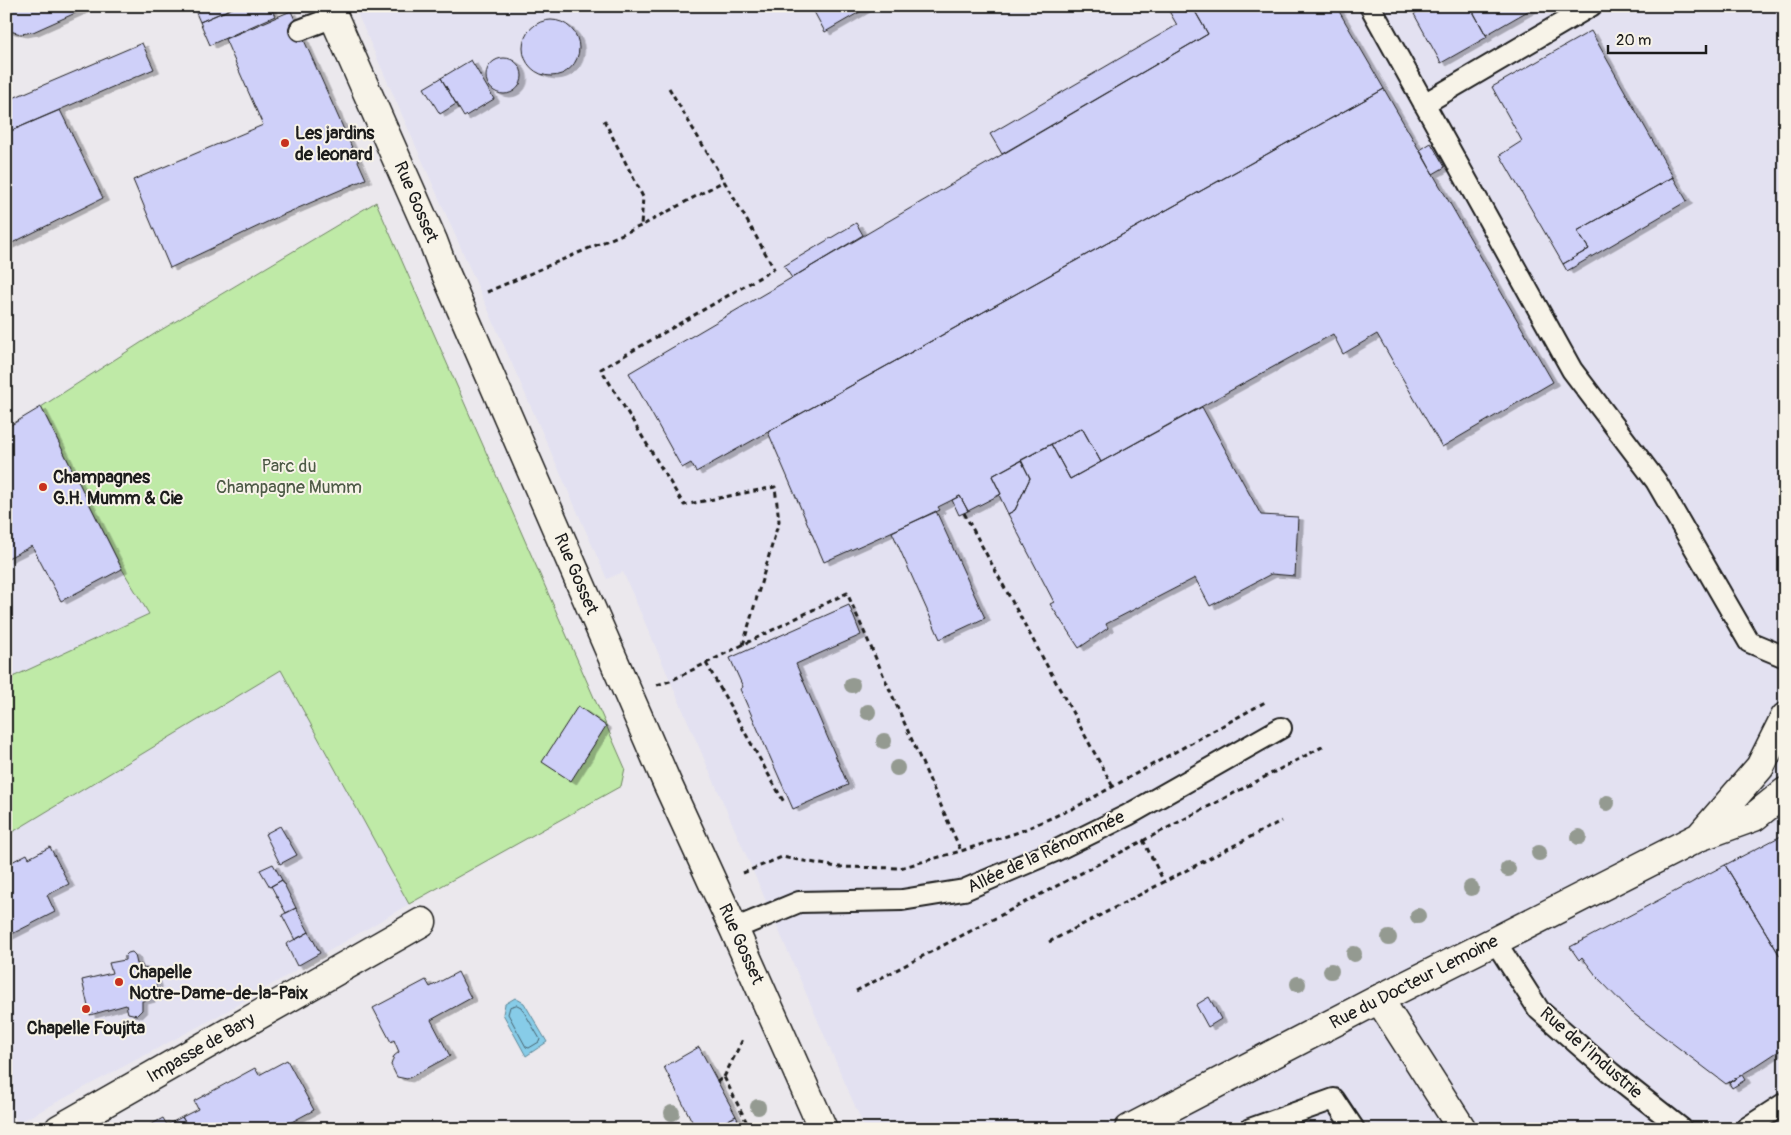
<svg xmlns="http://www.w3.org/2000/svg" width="1791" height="1135" font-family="Pangolin,sans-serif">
	<defs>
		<filter id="shadow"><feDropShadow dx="5.5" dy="3" stdDeviation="0" flood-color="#0004"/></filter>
	</defs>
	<rect width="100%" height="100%" fill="#ebe8ed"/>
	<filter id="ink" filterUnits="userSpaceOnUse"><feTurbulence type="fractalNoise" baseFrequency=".02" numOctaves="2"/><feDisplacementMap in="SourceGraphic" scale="10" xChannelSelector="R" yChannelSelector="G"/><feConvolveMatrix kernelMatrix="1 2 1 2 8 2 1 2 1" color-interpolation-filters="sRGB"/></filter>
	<g filter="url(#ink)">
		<path fill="#e3e1f1" d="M 354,6 L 1785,6 L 1785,1129 L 865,1129 L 623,572 L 607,579 Z
			M 376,202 L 625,768 L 621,786 L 409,904 L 218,1016 L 18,1123 L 6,1100 L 6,428 L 156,333 Z"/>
		<path fill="#bfeaa7" stroke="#6e8362" d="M 376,202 L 625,768 L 621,786 L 409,904 L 281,670 L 6,836 L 6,680 L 149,614 L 122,569 L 41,407 L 156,333 Z"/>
		<path fill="#87cce8" stroke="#5c8696" d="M 515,998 L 524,1003 L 547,1042 L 526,1056 L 503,1014 L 505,1004 Z"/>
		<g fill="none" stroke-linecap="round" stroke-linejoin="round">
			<path stroke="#47626e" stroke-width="1" d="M 517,1005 L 521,1007 L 540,1039 L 539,1042 L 529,1048 L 526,1047 L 508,1014 L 510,1007 Z"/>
		</g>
		<path fill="#cfd0f9" stroke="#1c1c1c" filter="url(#shadow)" d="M 6,6 L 91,6 L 33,32 L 21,34 L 6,30 Z
			M 193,6 L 237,6 L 200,22 Z
			M 237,6 L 270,6 L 275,16 L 210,45 L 200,22 Z
			M 811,6 L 870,6 L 825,32 Z
			M 1166,6 L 1192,6 L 1208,34 L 1002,154 L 990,134 L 1177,25 Z
			M 1192,6 L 1336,6 L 1384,89 L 696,472 L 691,463 L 682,468 L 629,373 L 1208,34 Z
			M 1427,6 L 1470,6 L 1487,37 L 1441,63 L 1414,14 Z
			M 1470,6 L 1532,6 L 1533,8 L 1486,35 Z
			M 291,11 L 366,179 L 282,215 L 170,268 L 133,180 L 263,125 L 225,39 Z
			M523 48a28 28 0 1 1 56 0a28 28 0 1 1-56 0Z
			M 1591,31 L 1673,177 L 1577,231 L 1589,249 L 1563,264 L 1500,155 L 1522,141 L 1492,87 Z
			M 142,43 L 154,69 L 6,133 L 6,101 Z
			M486 76a18 18 0 1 1 36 0a18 18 0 1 1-36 0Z
			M 471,60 L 494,99 L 464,117 L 441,78 Z
			M 441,78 L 456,104 L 440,114 L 424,88 Z
			M 1384,89 L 1553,382 L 1442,447 L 1377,334 L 1343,354 L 1333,334 L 1101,462 L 1082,428 L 992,476 L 1001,494 L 968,511 L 960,496 L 938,507 L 940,510 L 824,562 L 768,432 Z
			M 60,110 L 103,198 L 6,246 L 6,133 Z
			M 1431,143 L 1445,167 L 1433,174 L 1420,150 Z
			M 1673,177 L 1687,201 L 1567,271 L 1563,264 L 1589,249 L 1577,231 Z
			M 856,223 L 863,235 L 792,278 L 784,266 Z
			M 41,407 L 122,569 L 61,601 L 32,546 L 6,559 L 6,428 Z
			M 1202,407 L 1261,515 L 1298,517 L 1295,576 L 1271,574 L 1210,606 L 1195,578 L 1106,624 L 1108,628 L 1079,648 L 1050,604 L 1054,602 L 1008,514 L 1015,510 L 1030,478 L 1021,460 L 1051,444 L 1070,479 Z
			M 1082,428 L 1101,462 L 1070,479 L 1051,444 Z
			M 1021,460 L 1030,478 L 1015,510 L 1008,514 L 999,495 L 1001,494 L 992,476 Z
			M 960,496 L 968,511 L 959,515 L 952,500 Z
			M 936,511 L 985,618 L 940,639 L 892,532 Z
			M 849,605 L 861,635 L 796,664 L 848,785 L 793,809 L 740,689 L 743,687 L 730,658 Z
			M 578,706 L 606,726 L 571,781 L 542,762 Z
			M 280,826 L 297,855 L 280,864 L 265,834 Z
			M 1785,834 L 1785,964 L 1725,865 Z
			M 50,847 L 69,884 L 47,895 L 55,912 L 6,937 L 6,865 L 27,854 L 29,858 Z
			M 273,864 L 282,880 L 270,887 L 260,870 Z
			M 1725,865 L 1785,964 L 1785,1047 L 1756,1066 L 1726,1084 L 1630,1011 L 1598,978 L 1582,957 L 1579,960 L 1570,947 Z
			M 282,880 L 296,908 L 286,913 L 271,886 Z
			M 296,908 L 309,932 L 295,940 L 282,915 Z
			M 309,932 L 320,953 L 297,966 L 286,944 Z
			M 128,953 L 132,952 L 135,955 L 137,964 L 142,965 L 143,969 L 148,969 L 153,972 L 157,984 L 149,992 L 150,999 L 142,1001 L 142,1010 L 137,1015 L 128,1013 L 126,1005 L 90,1015 L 82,980 L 112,973 L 109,963 L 125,960 L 125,956 Z
			M 458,972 L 471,998 L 431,1020 L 450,1056 L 407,1079 L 397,1077 L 391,1065 L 394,1056 L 399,1052 L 394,1040 L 391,1042 L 373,1008 L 426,980 L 430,987 Z
			M 1209,997 L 1221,1019 L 1208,1027 L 1196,1005 Z
			M 699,1047 L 736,1116 L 711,1129 L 696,1129 L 664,1067 Z
			M 287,1060 L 314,1110 L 286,1125 L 288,1129 L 189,1129 L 182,1117 L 198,1109 L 194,1101 L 255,1068 L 259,1075 Z
			M 1742,1075 L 1745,1080 L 1732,1088 L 1729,1083 Z
			M 736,1116 L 742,1129 L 711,1129 Z
			M 182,1117 L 189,1129 L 143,1129 L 163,1118 L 167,1125 Z"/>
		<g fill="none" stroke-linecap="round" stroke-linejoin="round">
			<defs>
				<path id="service" d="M 1370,6 L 1572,370 L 1656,481 L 1749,642 L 1785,657
					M 300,30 L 334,17
					M 1424,104 L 1591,6
					M 734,929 L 799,902 L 902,900 L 964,890 L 1055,851 L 1128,815 L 1281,728
					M 1495,941 L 1539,1010 L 1611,1073 L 1682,1129
					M 1250,1129 L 1334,1099 L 1354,1129
					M 1745,1129 L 1785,1103"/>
				<path id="minor" d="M 329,6 L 433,241 L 442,265 L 667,783 L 734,929 L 823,1129
					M 1379,999 L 1462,1129
					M 59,1129 L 422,922"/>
				<path id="secondary" d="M 1701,835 L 1760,767 L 1785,717
					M 1129,1129 L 1379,999 L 1495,941 L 1699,837 L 1754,817 L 1785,792"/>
			</defs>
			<use href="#service" stroke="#1c1c1c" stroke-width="24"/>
			<use href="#minor" stroke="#1c1c1c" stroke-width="31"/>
			<use href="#secondary" stroke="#1c1c1c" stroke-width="31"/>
			<path stroke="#1c1c1c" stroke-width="3" stroke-dasharray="5 4" stroke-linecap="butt" d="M 669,88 C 704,148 741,208 774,269 L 601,369 L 684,505 L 775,487 L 779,521 L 743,645
				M 604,120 L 643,197 L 641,226
				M 487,292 L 641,226 L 724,181
				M 964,513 L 1113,787
				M 706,663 L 785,804
				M 657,685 L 670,681 L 847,593 L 961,851
				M 1143,840 L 1164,882
				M 743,873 L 782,857 L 837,867 L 900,868 L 961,851 L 1019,832 L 1076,807 L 1267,701
				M 1049,942 L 1281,821
				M 856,991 L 1324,746
				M 724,1077 L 743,1039
				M 717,1082 L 724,1077 L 750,1129"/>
			<use href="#service" stroke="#f7f3e8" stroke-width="20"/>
			<use href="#minor" stroke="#f7f3e8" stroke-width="28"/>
			<use href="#secondary" stroke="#f7f3e8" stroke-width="28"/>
		</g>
		<g fill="#949a91">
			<circle cx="852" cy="685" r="8"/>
			<circle cx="868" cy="712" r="8"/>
			<circle cx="884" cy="741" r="8"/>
			<circle cx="897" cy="768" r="8"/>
			<circle cx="1607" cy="803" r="8"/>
			<circle cx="1579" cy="837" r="8"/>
			<circle cx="1539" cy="853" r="8"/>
			<circle cx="1508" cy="869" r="8"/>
			<circle cx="1471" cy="888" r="8"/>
			<circle cx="1418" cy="916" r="8"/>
			<circle cx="1389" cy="938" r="8"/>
			<circle cx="1354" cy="954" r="8"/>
			<circle cx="1331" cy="971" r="8"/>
			<circle cx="1298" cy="984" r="8"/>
			<circle cx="758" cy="1107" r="8"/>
			<circle cx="672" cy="1113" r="8"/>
		</g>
	</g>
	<g fill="#c8321e" stroke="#f7f3e8" stroke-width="2">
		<circle cx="285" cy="143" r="5"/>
		<circle cx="43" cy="487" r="5"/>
		<circle cx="119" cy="982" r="5"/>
		<circle cx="86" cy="1009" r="5"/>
	</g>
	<g text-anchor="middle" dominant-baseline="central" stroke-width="4" stroke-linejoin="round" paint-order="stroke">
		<g font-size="18" font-weight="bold" fill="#1c1c1c" stroke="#f7f3e8" text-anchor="start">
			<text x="295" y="133">Les jardins<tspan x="295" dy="21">de leonard</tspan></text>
			<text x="53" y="477">Champagnes<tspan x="53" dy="21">G.H. Mumm &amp; Cie</tspan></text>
			<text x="129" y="972">Chapelle<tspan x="129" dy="21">Notre-Dame-de-la-Paix</tspan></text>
			<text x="86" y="1028" text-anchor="middle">Chapelle Foujita</text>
		</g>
		<g font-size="18" fill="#1c1c1c" stroke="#f7f3e8">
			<text transform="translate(416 202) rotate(67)">Rue Gosset</text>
			<text transform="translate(576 574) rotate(67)">Rue Gosset</text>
			<text transform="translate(1046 852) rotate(-25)">Allée de la Rénommée</text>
			<text transform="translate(741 944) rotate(66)">Rue Gosset</text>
			<text transform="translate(1414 982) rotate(-27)">Rue du Docteur Lemoine</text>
			<text transform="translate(201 1048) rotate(-30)">Impasse de Bary</text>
			<text transform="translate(1591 1053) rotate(41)">Rue de l'Industrie</text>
		</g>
		<g font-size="18" fill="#4d5a46" stroke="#f7f3e8">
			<text x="289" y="466">Parc du<tspan x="289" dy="21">Champagne Mumm</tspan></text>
		</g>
	</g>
	<rect width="1791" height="1135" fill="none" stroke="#f7f3e8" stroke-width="25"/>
	<rect x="12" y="12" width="1766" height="1110" fill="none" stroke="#1c1c1c" stroke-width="2" filter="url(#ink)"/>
	<path d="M1608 45v8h98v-8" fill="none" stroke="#1c1c1c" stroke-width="2.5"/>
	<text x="1616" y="45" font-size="15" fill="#1c1c1c" stroke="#f7f3e8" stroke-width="4" paint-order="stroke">20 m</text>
</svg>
